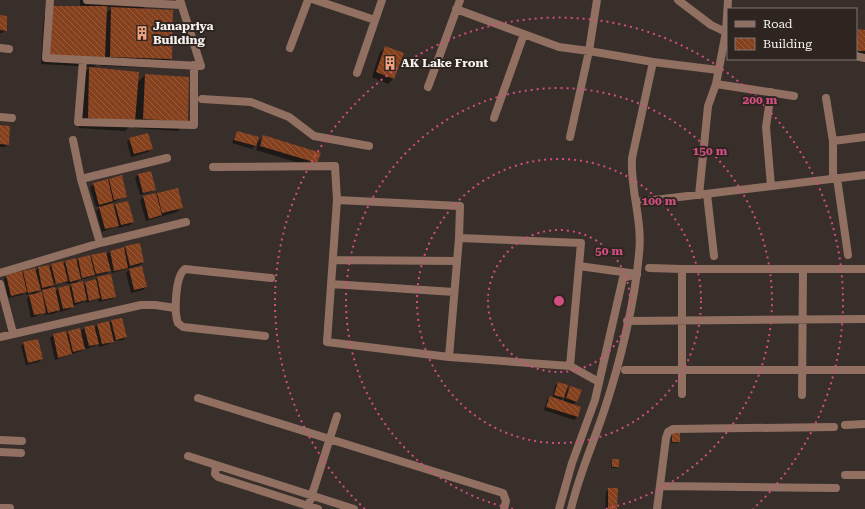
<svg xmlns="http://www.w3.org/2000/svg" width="865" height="509" viewBox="0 0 865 509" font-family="'Roboto Serif',serif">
<defs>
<pattern id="building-back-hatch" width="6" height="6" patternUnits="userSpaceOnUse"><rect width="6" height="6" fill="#85401d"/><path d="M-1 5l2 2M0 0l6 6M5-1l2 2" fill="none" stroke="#975c3e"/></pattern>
</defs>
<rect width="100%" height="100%" fill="#382f2b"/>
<path fill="#0007" fill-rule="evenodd" d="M80,0H152L142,9L171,58L162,68L101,66V60L94,67L41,64L44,16L53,7H80ZM106,7H112L106,14Z
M0,16L6,30L2,33H0Z
M858,30L865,31V54H856V32Z
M385,48L403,54L393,79L388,84L372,77L380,52Z
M89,68L137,83L145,75L187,121L178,131L134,128V122L125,131L79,128L80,78Z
M0,126L8,144L5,147H0Z
M237,132L256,144L263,137L319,153L312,167L256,150L258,143L252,149L232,143Z
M130,139L151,149L148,152L131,157L127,142Z
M138,175L154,189L151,192L140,195L135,178Z
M121,177L126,196L108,205L113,208L116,205L133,222L130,225L118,228L117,226L102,232L96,211L101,206L96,207L90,187L94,184Z
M155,194V196L157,194L182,207L177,212L146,221L140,200L143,197Z
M126,247L143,262L140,265L112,273L111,270L107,273L79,280L75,284L83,285L97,278L110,275L115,296L112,299L99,302L98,299L86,303V301L73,306L70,309L60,312L59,310L56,313L45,315L44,313L31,318L27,299L32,293L26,295L25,292L22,295L8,298L4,279L7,276L21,274L24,272L35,271L38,268L48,266L49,268L52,265L63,264L65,262L76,261L90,256V258L92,256L106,255L110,251L123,250ZM65,281V283L53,286V288L48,290L52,286L51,284ZM66,282L67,284L74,283L69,288L58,289L55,292L54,287ZM39,290H44L41,293L34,295Z
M129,270L146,287L143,290L131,293L126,273Z
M111,321L126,337L123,340L112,341L109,344L99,347L98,343L95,346L86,349L85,347L81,351L55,360L50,338L53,335H66L69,332H80L84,328H94L97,325L108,324Z
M24,343L42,359L39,362L26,365L21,346Z
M558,383L565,392L570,387L577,401L573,405L577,417L574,420L544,410L547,400L552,398L555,386ZM565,396L563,402L560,401Z
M672,434H679L677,443H671Z
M612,460L618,466L617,468H611Z
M609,489L616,509H605L606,492Z"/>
<path fill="url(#building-back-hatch)" d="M53,6H107L105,58L50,55Z
M111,7L173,10L172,59L110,57Z
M0,15L7,16V31L0,30Z
M858,29L865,30V51H856Z
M385,46L404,53L394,79L376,72Z
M89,67L139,72L135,122L88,118Z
M145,74L189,77L188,122L143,119Z
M0,125L10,126L9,145L0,144Z
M237,131L259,137L256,146L234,140Z
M148,133L153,149L134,154L129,138Z
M263,135L321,153L317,163L260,146Z
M151,171L156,190L143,193L138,174Z
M122,175L127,197L114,200L109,179Z
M108,179L113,201L99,205L93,183Z
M178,188L183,208L162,213L157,193Z
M156,193L162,215L149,219L143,196Z
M128,201L134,222L121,225L115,204Z
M113,203L119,226L105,229L99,207Z
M140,243L144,262L130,266L125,246Z
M124,247L128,268L114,271L110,251Z
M106,252L111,271L96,274L91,255Z
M90,255L95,275L82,278L78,258Z
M76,258L81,279L70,282L65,261Z
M63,261L68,281L56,284L51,264Z
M49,265L54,285L42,288L38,267Z
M142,266L147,287L134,290L129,269Z
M35,268L41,290L28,293L23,271Z
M22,271L27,292L11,296L6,275Z
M111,274L116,297L102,300L97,277Z
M96,279L100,298L89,301L85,282Z
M83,281L87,300L75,303L71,284Z
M69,285L74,307L63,309L58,288Z
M55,287L60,310L48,313L42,290Z
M42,292L46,313L34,315L29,295Z
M122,318L127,337L116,340L111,320Z
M109,321L114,342L102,344L97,324Z
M94,325L99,344L89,346L84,327Z
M80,328L85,349L73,352L68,331Z
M66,331L72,354L58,358L53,334Z
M38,339L43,359L28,363L23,342Z
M558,382L568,385L564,398L554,395Z
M570,386L582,390L577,402L566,398Z
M550,396L581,407L578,417L546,407Z
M672,433H680V442H672Z
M612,459H619V467H612Z
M608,488H618L617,509H608Z"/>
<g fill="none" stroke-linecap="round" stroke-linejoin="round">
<path stroke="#917061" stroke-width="8" d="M50,0L46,58L201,66L180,0
M87,0L181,5
M315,0L375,20
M678,0L711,25L728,33
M456,9L559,47L589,51L570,137
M0,48L9,49
M290,48L308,0
M856,56L865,58
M83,60L78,122L194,125V65
M357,73L382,0
M716,84L794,96
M428,87L460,0
M771,92L766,127L771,186
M826,98L833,141V179
M202,99L251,102L289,117L314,136L369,146
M0,117L12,118
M494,118L524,34
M73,140L81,179L100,243
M833,141L865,137
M213,167L335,166L337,200L327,342L449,357L570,366L599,382
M837,178L848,255
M81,179L167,158
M707,194L714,256
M699,195L708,106L716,84L726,32L728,0
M337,200L460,206L459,238
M637,202L865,175
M333,260L457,261
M579,266L637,274
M649,268L682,269
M0,273L100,243L186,222
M0,284L13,333
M331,284L454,292
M627,321L865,319
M265,336L183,327L178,323C174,313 175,276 185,269L271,278
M0,337L141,305H155L175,308
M449,357L459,238L581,243L570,366
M625,370H865
M682,394V269H865
M802,395L803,269
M198,398L503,493L506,501L504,509
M845,425L865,424
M0,440L22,441
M0,452L21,453
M188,456L354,509
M216,465L215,474L218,477L318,509
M845,475H865
M660,486L836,488
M310,501L337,416
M0,508H10
M657,509L666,438L668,432L673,429L834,427"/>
<path stroke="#917061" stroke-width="8" d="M597,0L589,51L653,62L718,70
M559,509L572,463L595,400L623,278L637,274
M571,509C579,474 594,442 605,408C620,363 635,301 639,254C643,221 630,190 632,158L653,62"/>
</g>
<g fill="none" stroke="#d04e80" stroke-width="2" stroke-dasharray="2 4">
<circle cx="559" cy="301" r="71"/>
<circle cx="559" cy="301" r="142"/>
<path d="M513 509A213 213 0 1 1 605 509"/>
<path d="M365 509A284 284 0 1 1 753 509"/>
</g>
<defs>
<symbol id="building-bare" viewBox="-9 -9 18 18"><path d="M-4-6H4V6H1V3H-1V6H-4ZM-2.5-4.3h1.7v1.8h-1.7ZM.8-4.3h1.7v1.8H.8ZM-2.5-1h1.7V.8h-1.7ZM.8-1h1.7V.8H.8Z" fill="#f1a17d" stroke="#2e2521" stroke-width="2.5" paint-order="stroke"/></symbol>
</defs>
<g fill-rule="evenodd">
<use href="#building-bare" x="132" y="23" width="20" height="20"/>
<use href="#building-bare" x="380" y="53" width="20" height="20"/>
</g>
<g text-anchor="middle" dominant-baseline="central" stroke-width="4" stroke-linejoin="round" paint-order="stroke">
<g font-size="12" font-weight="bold" fill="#f8f2ef" stroke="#2e2521" text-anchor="start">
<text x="153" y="26">Janapriya<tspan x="153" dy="14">Building</tspan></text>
<text x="401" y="63">AK Lake Front</text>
</g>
</g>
<circle cx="559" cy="301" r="6" fill="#d04e80" stroke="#2e2521" stroke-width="2"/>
<g font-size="12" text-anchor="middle" font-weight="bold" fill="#d04e80" stroke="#2e2521" stroke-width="4" stroke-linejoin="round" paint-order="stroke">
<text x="760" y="104">200 m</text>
<text x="710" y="155">150 m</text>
<text x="659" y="205">100 m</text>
<text x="609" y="255">50 m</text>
</g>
<rect x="727" y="8" width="130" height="52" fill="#2e2521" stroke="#7f7773"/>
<rect x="735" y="21" width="20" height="6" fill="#917061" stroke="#7f7773"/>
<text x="763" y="28" font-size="12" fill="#f8f2ef">Road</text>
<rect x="735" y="38" width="20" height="12" fill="url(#building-back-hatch)" stroke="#7f7773"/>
<text x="763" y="48" font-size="12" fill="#f8f2ef">Building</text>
</svg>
